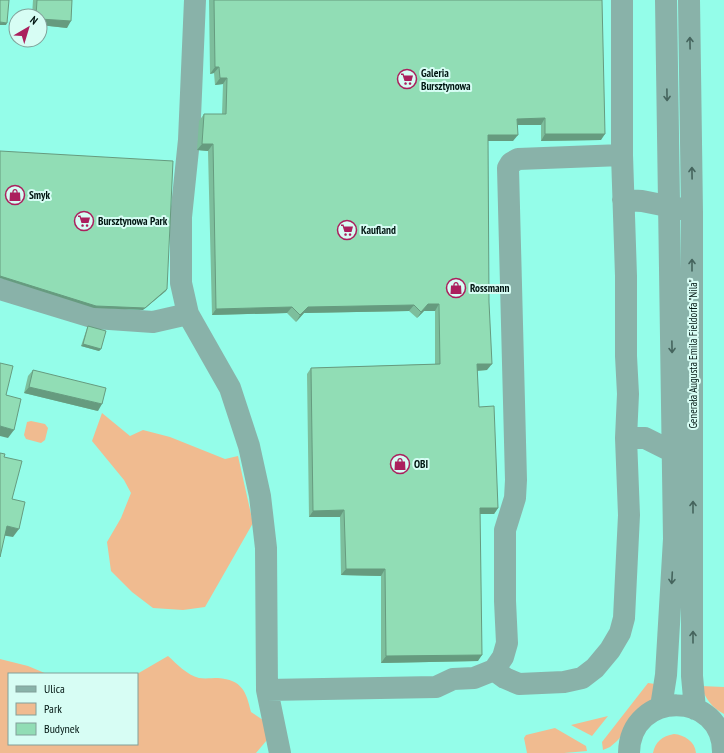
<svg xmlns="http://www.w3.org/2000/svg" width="724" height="753" viewBox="0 0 724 753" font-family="'PT Sans Narrow',sans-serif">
<rect width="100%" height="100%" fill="#94fde9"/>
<path fill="#f0bb90" d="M102,413L130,436L143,430L170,437L225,459L238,456L253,523L205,607L183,610L153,608L132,592L111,571L107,542L121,518L131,493L124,480L92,441Z
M31,421L45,424L48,428L45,440L41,443L26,439L24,435L27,422Z
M168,656C177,664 187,675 199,678C205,679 212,678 218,678C242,680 246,691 251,712L266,722L267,740L256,753H0V659L28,666L47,674H9V744H137V674Z
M648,683L655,684L654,694L650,702L617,741L610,747L603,750L602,742Z
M701,686L724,687V714C712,708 705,698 701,686Z
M608,716L592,736L571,725Z
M555,728L586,746L587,751L564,753H527L524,738L526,735Z
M674,734C684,735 695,741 696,753H653C655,742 662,736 674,734Z"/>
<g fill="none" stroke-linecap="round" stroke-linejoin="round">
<path stroke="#89b2a9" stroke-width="22" d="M195,0L189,140L181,217V283L188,314L230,388L249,446L260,496L266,548L267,690L280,753
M689,0L692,212V676L695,709
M623,200L642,201L682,209
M0,289L95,318L153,322L188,314
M626,438H645L673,452
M494,670L503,657L507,643L505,601V530L515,498L516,480L508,168L511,163L518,159L622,155
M267,690L436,687L453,679L474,678L494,670L505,678L519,684L564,682L582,678L595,668L610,650L620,633L624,618L629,515L626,438L628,394L626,356V276L622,155V0
M661,707L666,675L674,539L666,0
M629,753C630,689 724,690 723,753"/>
</g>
<path fill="#7dbe9c" d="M33,0H72L67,28L40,25V16H32Z
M209,0H602L601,140L541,141V125H517L513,141H488L487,370L477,371L479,407L498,508L494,514H480L478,661L381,663V576L341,575L340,517H309L307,374L311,368L435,364V311H424L417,318L409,311L304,313L296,322L287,313L212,315L208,151L197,150L199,121L204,114H222L223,84L215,85L214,73L210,74Z
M88,326L101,349L99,351L81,346L87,328Z
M33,370L98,411L24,393L28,376Z"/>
<path fill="#669b7f" d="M40,19L71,21L67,28L40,25Z
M0,22L7,23L6,25H0Z
M215,67H219L214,73L210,74Z
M220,78H227L223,84L215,85Z
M545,118L541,125H513L517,119Z
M545,134H605L601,140L541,141Z
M488,135H518L513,141H483Z
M202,144H213L208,151L197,150Z
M0,276L167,289L166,291L143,310L94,308L0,278Z
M428,304H439L435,311H424L417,318L421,312Z
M414,305L409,311L304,313L296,322L300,315L308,307Z
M292,307L287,313L212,315L216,309Z
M83,344L101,349L99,351L81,346Z
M477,364H492L487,370L472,371Z
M29,387L102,404L98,411L24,393Z
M0,426L14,430L8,438L0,436Z
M480,508H498L494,514H475Z
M344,510L340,517H309L313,511Z
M7,526L19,529L13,537L1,535Z
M346,569H385L381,576L341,575Z
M482,655L478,661L381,663L386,656Z"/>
<path fill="#91ddb5" stroke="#669b7f" d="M0,0H9L7,23L0,22Z
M37,0H72L71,21L40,19V16H36Z
M214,0H602L605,134H545V118L517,119L518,135H488L489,302L492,364H477L479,407L494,406L498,508H480L482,655L386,656L385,569H346L344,510L313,511L311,368L440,364L439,304H428L421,312L414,305L308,307L300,315L292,307L216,309L213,144H202L204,114H226L227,78H220L219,67H215Z
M0,151L173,161L167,289L145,308L96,306L0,276Z
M88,326L106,331L101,349L83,344Z
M0,363L13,366L6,395L21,399L14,430L0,426Z
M33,370L106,388L102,404L29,387Z
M0,453L5,454L4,457L22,461L12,499L25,502L19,529L7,526L0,557Z"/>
<defs><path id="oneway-shaft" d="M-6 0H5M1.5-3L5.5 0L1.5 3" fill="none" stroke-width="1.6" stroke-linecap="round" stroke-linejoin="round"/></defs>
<g stroke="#45645d">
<use href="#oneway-shaft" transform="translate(690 43) rotate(-91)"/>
<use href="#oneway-shaft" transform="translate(667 95) rotate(89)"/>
<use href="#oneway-shaft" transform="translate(692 173) rotate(-91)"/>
<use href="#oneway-shaft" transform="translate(692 265) rotate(-90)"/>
<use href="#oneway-shaft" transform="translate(672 347) rotate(89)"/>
<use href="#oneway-shaft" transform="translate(693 507) rotate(-90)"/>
<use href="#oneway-shaft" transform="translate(672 578) rotate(93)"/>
<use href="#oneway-shaft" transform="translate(693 637) rotate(-90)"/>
</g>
<defs>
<symbol id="supermarket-ring" viewBox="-11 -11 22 22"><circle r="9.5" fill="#d7fdf4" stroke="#ab1f5d" stroke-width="1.5"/><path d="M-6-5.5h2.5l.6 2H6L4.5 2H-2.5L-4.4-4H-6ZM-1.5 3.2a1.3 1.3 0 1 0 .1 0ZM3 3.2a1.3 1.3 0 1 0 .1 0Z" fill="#ab1f5d"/></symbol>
<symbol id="shop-ring" viewBox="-11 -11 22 22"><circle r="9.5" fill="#d7fdf4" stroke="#ab1f5d" stroke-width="1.5"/><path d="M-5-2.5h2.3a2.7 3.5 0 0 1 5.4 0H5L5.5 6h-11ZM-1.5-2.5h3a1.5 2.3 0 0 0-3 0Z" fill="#ab1f5d"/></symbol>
</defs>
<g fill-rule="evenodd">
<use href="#supermarket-ring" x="396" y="68" width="22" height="22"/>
<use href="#shop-ring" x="4" y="184" width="22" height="22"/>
<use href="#supermarket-ring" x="73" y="210" width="22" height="22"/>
<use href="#supermarket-ring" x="336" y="219" width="22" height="22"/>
<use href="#shop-ring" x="445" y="277" width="22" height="22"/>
<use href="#shop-ring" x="389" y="453" width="22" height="22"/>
</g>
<g text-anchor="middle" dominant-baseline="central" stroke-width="4" stroke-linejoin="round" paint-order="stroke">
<g font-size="11" font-weight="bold" fill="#011511" stroke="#d7fdf4" text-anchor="start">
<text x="421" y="73">Galeria<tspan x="421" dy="13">Bursztynowa</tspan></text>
<text x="29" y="195">Smyk</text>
<text x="98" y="221">Bursztynowa Park</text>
<text x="361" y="230">Kaufland</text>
<text x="470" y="288">Rossmann</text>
<text x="414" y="464">OBI</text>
</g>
<g font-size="11" fill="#011511" stroke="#d7fdf4">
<text transform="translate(693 354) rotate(-90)">Generała Augusta Emila Fieldorfa "Nila"</text>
</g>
</g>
<rect x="8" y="673" width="130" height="72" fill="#d7fdf4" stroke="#81a099"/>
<rect x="16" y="686" width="20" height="6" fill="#89b2a9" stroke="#81a099"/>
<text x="44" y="693" font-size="12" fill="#011511">Ulica</text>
<rect x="16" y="703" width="20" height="12" fill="#f0bb90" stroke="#81a099"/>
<text x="44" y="713" font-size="12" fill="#011511">Park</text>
<rect x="16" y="723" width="20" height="12" fill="#91ddb5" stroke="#81a099"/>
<text x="44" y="733" font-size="12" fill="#011511">Budynek</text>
<g transform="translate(28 28) rotate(38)"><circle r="19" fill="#d7fdf4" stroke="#81a099"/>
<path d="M0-3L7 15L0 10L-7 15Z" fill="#ab1f5d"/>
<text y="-6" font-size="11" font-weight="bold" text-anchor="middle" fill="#011511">N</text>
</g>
</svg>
